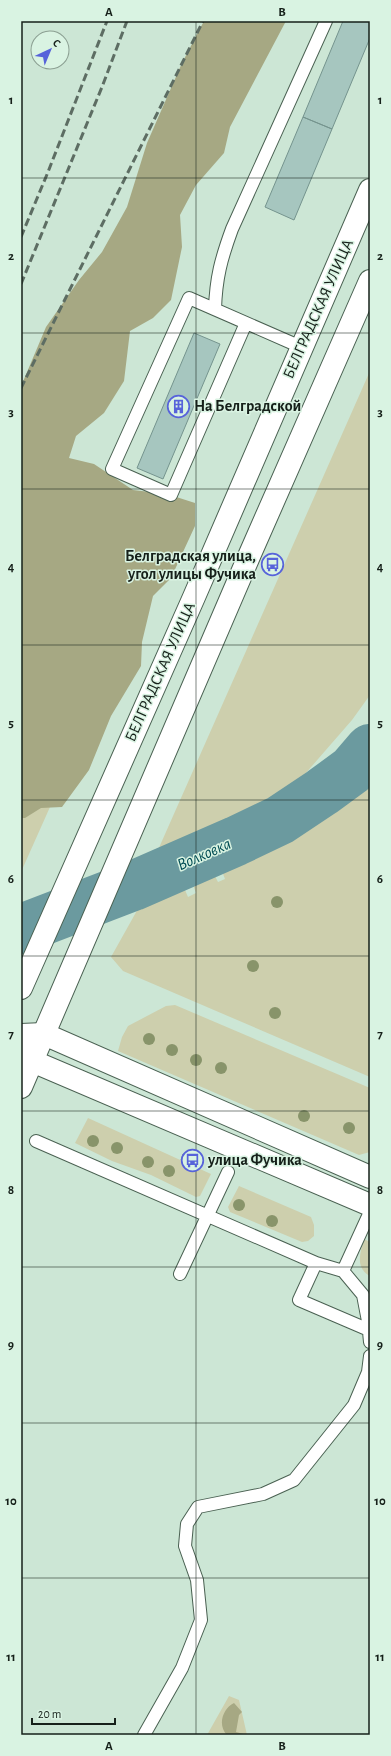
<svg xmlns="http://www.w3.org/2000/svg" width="391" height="1756" viewBox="0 0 391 1756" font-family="'Alegreya Sans',sans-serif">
<rect width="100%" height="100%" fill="#cce6d5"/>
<path fill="#cdcfad" d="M370,371V695L352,720L305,774L277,797L253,815L154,859Z
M370,771V1077L123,971L111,957L144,898L182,883L188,897L196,893L190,877L204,871L206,873L212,870L218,882L225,879L220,866C278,841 329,822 370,771Z
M21,794L50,807L21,872Z
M175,1005L370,1088V1152L359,1155L118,1051L122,1037L128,1026L166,1006Z
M88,1118L211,1174L200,1196L196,1197L151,1175L112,1161L75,1143Z
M239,1186L311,1217L314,1225V1236L308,1241L302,1242L230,1212L228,1207Z
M364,1239L370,1242V1276C355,1268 360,1253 364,1239Z
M229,1696L239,1700L247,1735H207Z"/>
<path fill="#a6a883" d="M204,21H286L230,127L224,153L196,185L180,215L182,247L171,300L153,318L130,331L124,381L104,413L76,436L69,458L94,464L133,490L167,494L195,503V526L171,578L153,596L142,642L141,666L111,716L89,770L62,807L41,808L25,818H21L22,384L46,327L79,280L102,252L127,207L147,143L182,63Z
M234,1703L242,1712L239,1715L236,1732L247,1735H227C217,1725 223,1708 234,1703Z"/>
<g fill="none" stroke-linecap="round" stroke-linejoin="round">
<path stroke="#6b9a9f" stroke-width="50" d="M21,929L133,886L236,841L280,820L322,792L352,770L370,749"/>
</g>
<path fill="#a6c6bf" stroke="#75948e" d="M343,21H370V38L332,129L303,117Z
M303,117L332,129L294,220L265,207Z
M194,333L220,344L163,479L137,468Z
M183,1154L201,1162L199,1167L181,1160Z"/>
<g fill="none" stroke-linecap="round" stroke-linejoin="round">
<defs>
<path id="service" d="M215,309C216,278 221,259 232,229L326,21
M246,323L171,495L112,469L189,298L301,347
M36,1141L316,1263L343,1271
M370,1212L343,1271L363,1295L368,1321L370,1342
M316,1263L299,1300L369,1330
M180,1274L228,1172
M144,1735L182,1668L201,1620L197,1580L185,1546L187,1524L198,1507L263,1494L294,1480L354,1405L368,1372L370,1356"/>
<path id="minor" d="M21,1035L44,1034L370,1177
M21,1052L32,1061L370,1205"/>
<path id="tertiary" d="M21,988L194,597L370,190
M21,1087L250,554L370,281"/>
</defs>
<use href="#service" stroke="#4a6152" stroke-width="14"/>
<use href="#minor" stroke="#4a6152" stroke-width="24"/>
<use href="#tertiary" stroke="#4a6152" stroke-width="24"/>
<use href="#service" stroke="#fff" stroke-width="12"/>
<use href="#minor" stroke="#fff" stroke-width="22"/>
<use href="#tertiary" stroke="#fff" stroke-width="22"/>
<path stroke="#5d6d63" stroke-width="3" stroke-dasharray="8 4" stroke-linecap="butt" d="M21,237L48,172L107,21
M21,284L102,87L127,21
M21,388L203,21"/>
</g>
<g fill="#88946a">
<circle cx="277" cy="902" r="6"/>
<circle cx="253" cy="966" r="6"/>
<circle cx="275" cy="1013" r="6"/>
<circle cx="149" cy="1039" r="6"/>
<circle cx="172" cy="1050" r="6"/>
<circle cx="196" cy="1060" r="6"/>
<circle cx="221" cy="1068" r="6"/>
<circle cx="304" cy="1116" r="6"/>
<circle cx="349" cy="1128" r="6"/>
<circle cx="93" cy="1141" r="6"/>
<circle cx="117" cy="1148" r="6"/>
<circle cx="148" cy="1162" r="6"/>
<circle cx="169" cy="1171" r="6"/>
<circle cx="239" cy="1205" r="6"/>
<circle cx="272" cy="1221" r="6"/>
</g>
<path fill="none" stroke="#16201a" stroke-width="1" stroke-opacity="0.55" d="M196,21V1735M21,178H370M21,333H370M21,489H370M21,645H370M21,800H370M21,956H370M21,1111H370M21,1267H370M21,1423H370M21,1578H370"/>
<defs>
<symbol id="building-ring" viewBox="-11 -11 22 22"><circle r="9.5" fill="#d9f3e2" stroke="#5763da" stroke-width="1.5"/><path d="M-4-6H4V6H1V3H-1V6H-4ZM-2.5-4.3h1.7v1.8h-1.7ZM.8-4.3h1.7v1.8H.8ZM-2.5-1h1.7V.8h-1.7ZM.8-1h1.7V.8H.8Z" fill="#5763da"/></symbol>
<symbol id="bus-ring" viewBox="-11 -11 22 22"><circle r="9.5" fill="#d9f3e2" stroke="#5763da" stroke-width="1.5"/><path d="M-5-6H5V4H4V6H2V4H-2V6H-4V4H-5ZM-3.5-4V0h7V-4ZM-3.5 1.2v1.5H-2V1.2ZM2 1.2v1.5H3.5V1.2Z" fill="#5763da"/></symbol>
</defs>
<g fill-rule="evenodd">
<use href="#building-ring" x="166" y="394" width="25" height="25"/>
<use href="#bus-ring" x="260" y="552" width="25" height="25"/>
<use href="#bus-ring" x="180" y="1148" width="25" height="25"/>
</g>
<g text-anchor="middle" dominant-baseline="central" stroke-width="3" stroke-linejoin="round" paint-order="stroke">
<g font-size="16" fill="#16201a" stroke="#d9f3e2">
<text transform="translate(318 309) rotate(-66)">БЕЛГРАДСКАЯ УЛИЦА</text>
<text transform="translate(160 672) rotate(-66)">БЕЛГРАДСКАЯ УЛИЦА</text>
</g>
<g font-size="16" font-weight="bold" fill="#16201a" stroke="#d9f3e2" text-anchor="start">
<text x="194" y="406">На Белградской</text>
<text x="256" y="556" text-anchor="end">Белградская улица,<tspan x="256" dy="18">угол улицы Фучика</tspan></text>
<text x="208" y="1160">улица Фучика</text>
</g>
<g font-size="17" font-style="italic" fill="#004c53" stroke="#d9f3e2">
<text transform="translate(204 854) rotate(-24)">Волковка</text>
</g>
</g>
<rect width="391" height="1756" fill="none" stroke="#d9f3e2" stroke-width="44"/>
<g transform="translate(50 50) rotate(44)"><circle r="19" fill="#d9f3e2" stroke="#8b9f92"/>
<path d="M0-3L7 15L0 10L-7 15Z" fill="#5763da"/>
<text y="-6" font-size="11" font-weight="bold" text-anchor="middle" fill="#16201a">С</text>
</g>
<path d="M32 1718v6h83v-6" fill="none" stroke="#16201a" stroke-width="2"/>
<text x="38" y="1718" font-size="12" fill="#16201a" stroke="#d9f3e2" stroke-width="3" paint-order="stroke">20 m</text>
<rect x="22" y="22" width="347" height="1712" fill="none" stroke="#16201a" stroke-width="1.5"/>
<g font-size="13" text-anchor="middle" font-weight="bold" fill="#16201a">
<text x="109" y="16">A</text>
<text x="282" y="16">B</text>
<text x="11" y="104">1</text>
<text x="380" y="104">1</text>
<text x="11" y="260">2</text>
<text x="380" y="260">2</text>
<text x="11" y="416">3</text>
<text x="380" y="416">3</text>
<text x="11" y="571">4</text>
<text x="380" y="571">4</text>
<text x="11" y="727">5</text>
<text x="380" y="727">5</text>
<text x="11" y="883">6</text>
<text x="380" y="883">6</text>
<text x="11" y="1038">7</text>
<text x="380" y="1038">7</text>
<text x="11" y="1194">8</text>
<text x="380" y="1194">8</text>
<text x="11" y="1349">9</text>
<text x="380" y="1349">9</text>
<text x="11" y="1505">10</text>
<text x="380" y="1505">10</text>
<text x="11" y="1661">11</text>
<text x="380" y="1661">11</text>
<text x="109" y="1750">A</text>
<text x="282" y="1750">B</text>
</g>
</svg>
